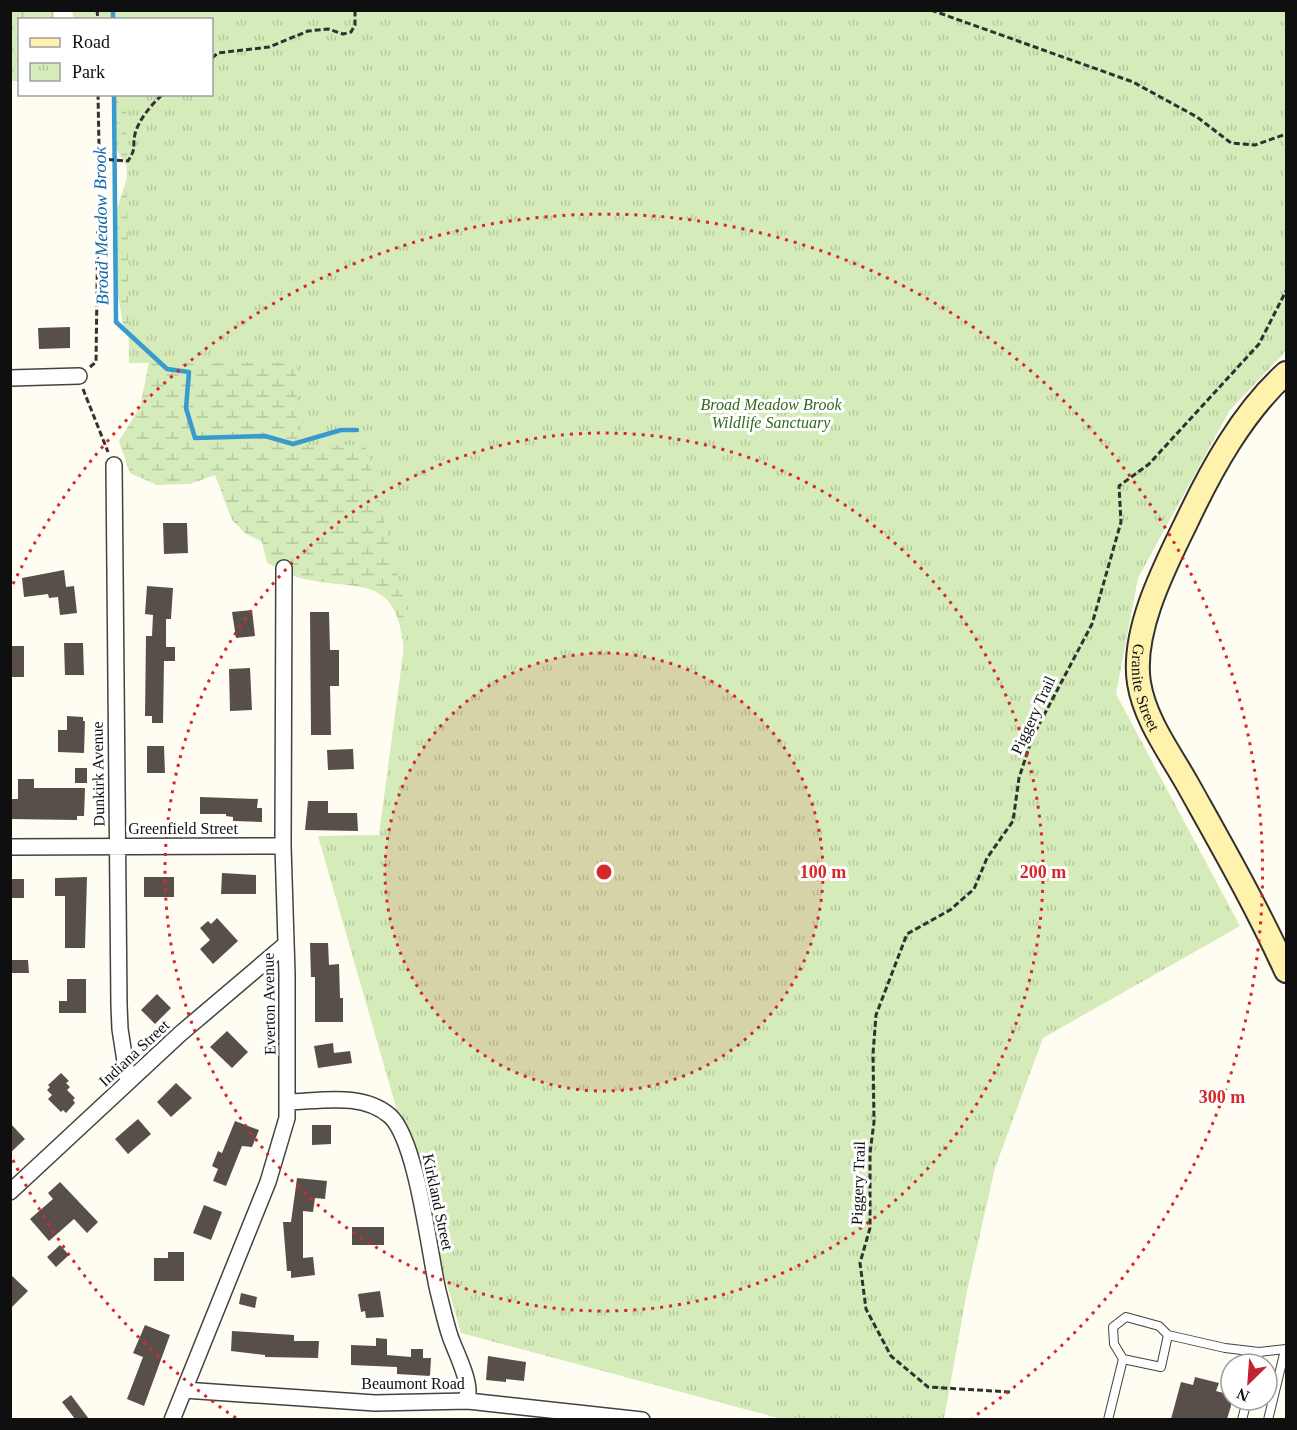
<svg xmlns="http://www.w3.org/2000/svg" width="1297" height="1430" viewBox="0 0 1297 1430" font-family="'Times New Roman',serif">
<defs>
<pattern id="wetland-marsh" width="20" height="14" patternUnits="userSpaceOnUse" patternTransform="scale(1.5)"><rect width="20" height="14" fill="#d5ebb9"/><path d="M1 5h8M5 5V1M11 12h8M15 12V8" fill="none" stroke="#b6c89e"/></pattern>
<pattern id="park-tufts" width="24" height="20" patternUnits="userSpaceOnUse" patternTransform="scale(1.5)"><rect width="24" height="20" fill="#d5ebb9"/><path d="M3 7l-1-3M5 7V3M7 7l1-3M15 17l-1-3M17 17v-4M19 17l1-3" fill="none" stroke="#b6c89e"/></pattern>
</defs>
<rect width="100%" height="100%" fill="#fffcf1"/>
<path fill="url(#wetland-marsh)" d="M10,11H53L54,19L20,20L19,81H11Z
M217,11L277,327L305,381L437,389L398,698C400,680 405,660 403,643C395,571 352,592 301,578C289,575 278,568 267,563L262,542L245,533L232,520L215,475L190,484L157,485L130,473L119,441L140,407L150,358C141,350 131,341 125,330C122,324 122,315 120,307C113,276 110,246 116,214C119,199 126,185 129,169L117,151L115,137L116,95L212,94V20H113Z"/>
<path fill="url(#park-tufts)" d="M72,11H1286V351L1230,410L1138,578L1116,694L1240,926L1043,1038L995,1168L967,1291L944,1419H782L461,1333L318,836L379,835L408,616L365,445H297L296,362L129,363L126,95L212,94V20L74,19Z"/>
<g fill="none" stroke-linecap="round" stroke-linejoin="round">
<path stroke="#399ad0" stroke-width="4.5" d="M113,10V20
M114,94L116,322L167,369L189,372L186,408L195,438L265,436L293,444L341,430H357"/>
</g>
<path fill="#584f4b" d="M70,327V348L39,349L38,328Z
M163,523H187L188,553L164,554Z
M64,570L66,587L74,586L77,613L60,615L58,597L49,598L48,594L24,597L22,578Z
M147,586L173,588L171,619H166V647H175V661H164L163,723H152V716H145L146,636H152L153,615L145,614Z
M252,610L255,636L236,638L232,612Z
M310,612H329L330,650H339V686H330L331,735H311Z
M64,643H83L84,675H65Z
M11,646H24V677H10Z
M250,668L252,710L230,711L229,669Z
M67,716L83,717V721H85L84,753L58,752V730H67Z
M147,746H164L165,773H147Z
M353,749L354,769L328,770L327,750Z
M75,768H87V783H75Z
M18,779H34V788H85L84,816H77V820L10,819V799H18Z
M200,797L258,799L257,808H262V822L233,821V817L226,816V814H200Z
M308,801H328V813H357L358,831L305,830Z
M222,873L256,875V894H221Z
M87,877L85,948H65V896H55V878Z
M144,877H174V897H144Z
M10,879H24V898H10Z
M217,918L238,941L213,964L200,949L210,940L200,928L208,921L211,924Z
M310,943H328L329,965L339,964L340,998H343V1022H315V977H311Z
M10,960H28L29,973H10Z
M67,979H86V1013H59V1001H67Z
M157,994L171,1008L155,1024L141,1010Z
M227,1031L248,1052L232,1068L210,1047Z
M333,1043L334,1053L350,1051L352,1063L318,1068L314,1046Z
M61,1073L69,1081L66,1083L70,1087L67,1090L75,1098L73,1100L75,1103L66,1113L63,1110L61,1112L48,1099L52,1095L47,1090L50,1087L48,1085Z
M176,1083L192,1098L171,1117L157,1102Z
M138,1119L151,1134L128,1154L115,1139Z
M235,1121L259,1130L252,1147L242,1146L226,1186L213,1181L218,1169L212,1166L218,1151L222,1153Z
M10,1123L25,1139L10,1153Z
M312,1125H331V1144L312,1145Z
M297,1178L327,1181L325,1199L315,1198L313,1212L303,1211V1258L313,1257L315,1275L291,1278V1271H287L283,1222H291Z
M60,1182L98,1222L87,1233L74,1219L49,1241L30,1219L53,1199L48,1193Z
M204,1205L222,1212L211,1240L193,1233Z
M352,1227H384V1245H352Z
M60,1245L69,1255L56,1267L47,1257Z
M168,1252H184V1281H154V1258H168Z
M10,1274L28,1291L10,1309Z
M380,1291L384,1317L366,1318L365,1311L361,1312L358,1294Z
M241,1293L257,1297L255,1308L239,1304Z
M145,1325L170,1335L144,1406L127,1399L143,1357L133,1353Z
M232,1331L294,1335V1341H319L318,1358L265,1357V1355L231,1351Z
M376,1338L387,1339V1355L411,1357V1349H423V1358H431L430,1376L397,1374V1367L351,1365V1345L376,1346Z
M488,1356L526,1362L524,1381L506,1379V1382L486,1380Z
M1195,1377L1219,1383L1216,1391L1231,1395V1406L1227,1419H1171L1181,1382L1193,1385Z
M71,1395L89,1419H75L62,1402Z"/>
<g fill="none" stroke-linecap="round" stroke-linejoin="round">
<defs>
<path id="lane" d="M1168,1335L1161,1367L1123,1359L1114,1344L1113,1327L1126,1317L1159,1326L1168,1335L1225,1348L1259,1352L1286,1349
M1256,1364L1259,1352
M1108,1420L1123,1359
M1242,1420L1247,1400
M1268,1420L1285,1350"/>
<path id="street" d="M10,378L79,376
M114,465L119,1005L120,1029L128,1081
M10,847L283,846
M288,1102C321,1101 363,1092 390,1116C417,1141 429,1252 438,1291C442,1306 445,1321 450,1336C455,1351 469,1377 468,1393C467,1396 465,1398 464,1401
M10,1192L180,1034L286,944
M184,1390L375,1403L468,1401L642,1420
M172,1420L268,1182L287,1118V974L283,846L284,568"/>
<g id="secondary">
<path id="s1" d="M1286,373C1242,413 1211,470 1186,523C1164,568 1131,632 1139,683C1145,720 1170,753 1188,785C1222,846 1257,907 1286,971"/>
</g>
</defs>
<use href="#lane" stroke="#424242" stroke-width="10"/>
<use href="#street" stroke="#424242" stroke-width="18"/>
<use href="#secondary" stroke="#313131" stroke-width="26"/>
<path stroke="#313131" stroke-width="3" stroke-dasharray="6 3" stroke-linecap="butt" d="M97,10L98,20
M931,10L1133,82L1197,117L1231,143L1255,145L1286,134
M212,58L218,53L269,47L308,31L328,29L343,34L351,32L355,25V10
M99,159L128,161C137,147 132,148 135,134C139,119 152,104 163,94
M90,367L96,362L99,147L98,94
M83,389L108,452
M1010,1392L928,1387L891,1356L866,1309L860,1263L870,1228V1153L874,1122L873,1054L876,1015L907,934L950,910L974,889L987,858L1013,821L1019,778L1032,738L1092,624L1121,522L1119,486L1149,464L1259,344L1286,291"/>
<use href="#lane" stroke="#fff" stroke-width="8"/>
<use href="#street" stroke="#fff" stroke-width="15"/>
<use href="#secondary" stroke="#fff2ac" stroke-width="22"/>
</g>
<circle cx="604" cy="872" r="219" fill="#d62828" fill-opacity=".12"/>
<g fill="none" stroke="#d62828" stroke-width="3" stroke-dasharray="3 6">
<circle cx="604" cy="872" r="219"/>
<circle cx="604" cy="872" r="439"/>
<path d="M236 1418A658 658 0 0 1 13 1160M13 584A658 658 0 1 1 972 1418"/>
</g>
<g text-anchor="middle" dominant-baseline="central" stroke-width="6" stroke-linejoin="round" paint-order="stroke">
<g font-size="16" font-style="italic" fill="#30691d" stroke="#fff">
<text x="771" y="404">Broad Meadow Brook<tspan x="771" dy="18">Wildlife Sanctuary</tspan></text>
</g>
<g font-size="16" fill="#0f0f0f" stroke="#fff">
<text stroke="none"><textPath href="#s1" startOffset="356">Granite Street</textPath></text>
<text transform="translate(1033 715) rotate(-65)">Piggery Trail</text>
<text transform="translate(98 774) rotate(-91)">Dunkirk Avenue</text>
<text x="183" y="828">Greenfield Street</text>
<text transform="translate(269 1004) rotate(-91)">Everton Avenue</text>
<text transform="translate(134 1053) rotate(-43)">Indiana Street</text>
<text transform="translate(858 1183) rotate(-88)">Piggery Trail</text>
<text transform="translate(438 1202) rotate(78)">Kirkland Street</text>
<text x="413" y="1383">Beaumont Road</text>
</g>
<g font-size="18" font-style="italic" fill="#146ba5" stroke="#fff">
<text transform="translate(101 226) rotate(-91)">Broad Meadow Brook</text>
</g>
</g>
<circle cx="604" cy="872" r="9" fill="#d62828" stroke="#fff" stroke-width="3"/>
<g font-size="18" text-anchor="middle" font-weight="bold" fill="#d62828" stroke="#fff" stroke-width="6" stroke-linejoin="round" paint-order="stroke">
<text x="823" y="878">100 m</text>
<text x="1043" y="878">200 m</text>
<text x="1222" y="1103">300 m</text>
</g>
<rect width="1297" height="1430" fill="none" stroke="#0f0f0f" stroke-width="24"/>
<rect x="18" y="18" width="195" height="78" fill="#ffffff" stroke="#9f9f9f" stroke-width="1.5"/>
<rect x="30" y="38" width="30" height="9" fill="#fff2ac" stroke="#9f9f9f" stroke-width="1.5"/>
<text x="72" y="48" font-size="18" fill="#0f0f0f">Road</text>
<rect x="30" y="63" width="30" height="18" fill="url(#park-tufts)" stroke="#9f9f9f" stroke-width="1.5"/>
<text x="72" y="78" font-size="18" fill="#0f0f0f">Park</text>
<g transform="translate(1249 1382) rotate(205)"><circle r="28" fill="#ffffff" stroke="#9f9f9f" stroke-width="1.5"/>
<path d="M0-4.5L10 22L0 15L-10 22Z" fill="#c32331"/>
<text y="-9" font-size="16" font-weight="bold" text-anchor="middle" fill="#0f0f0f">N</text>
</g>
</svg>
